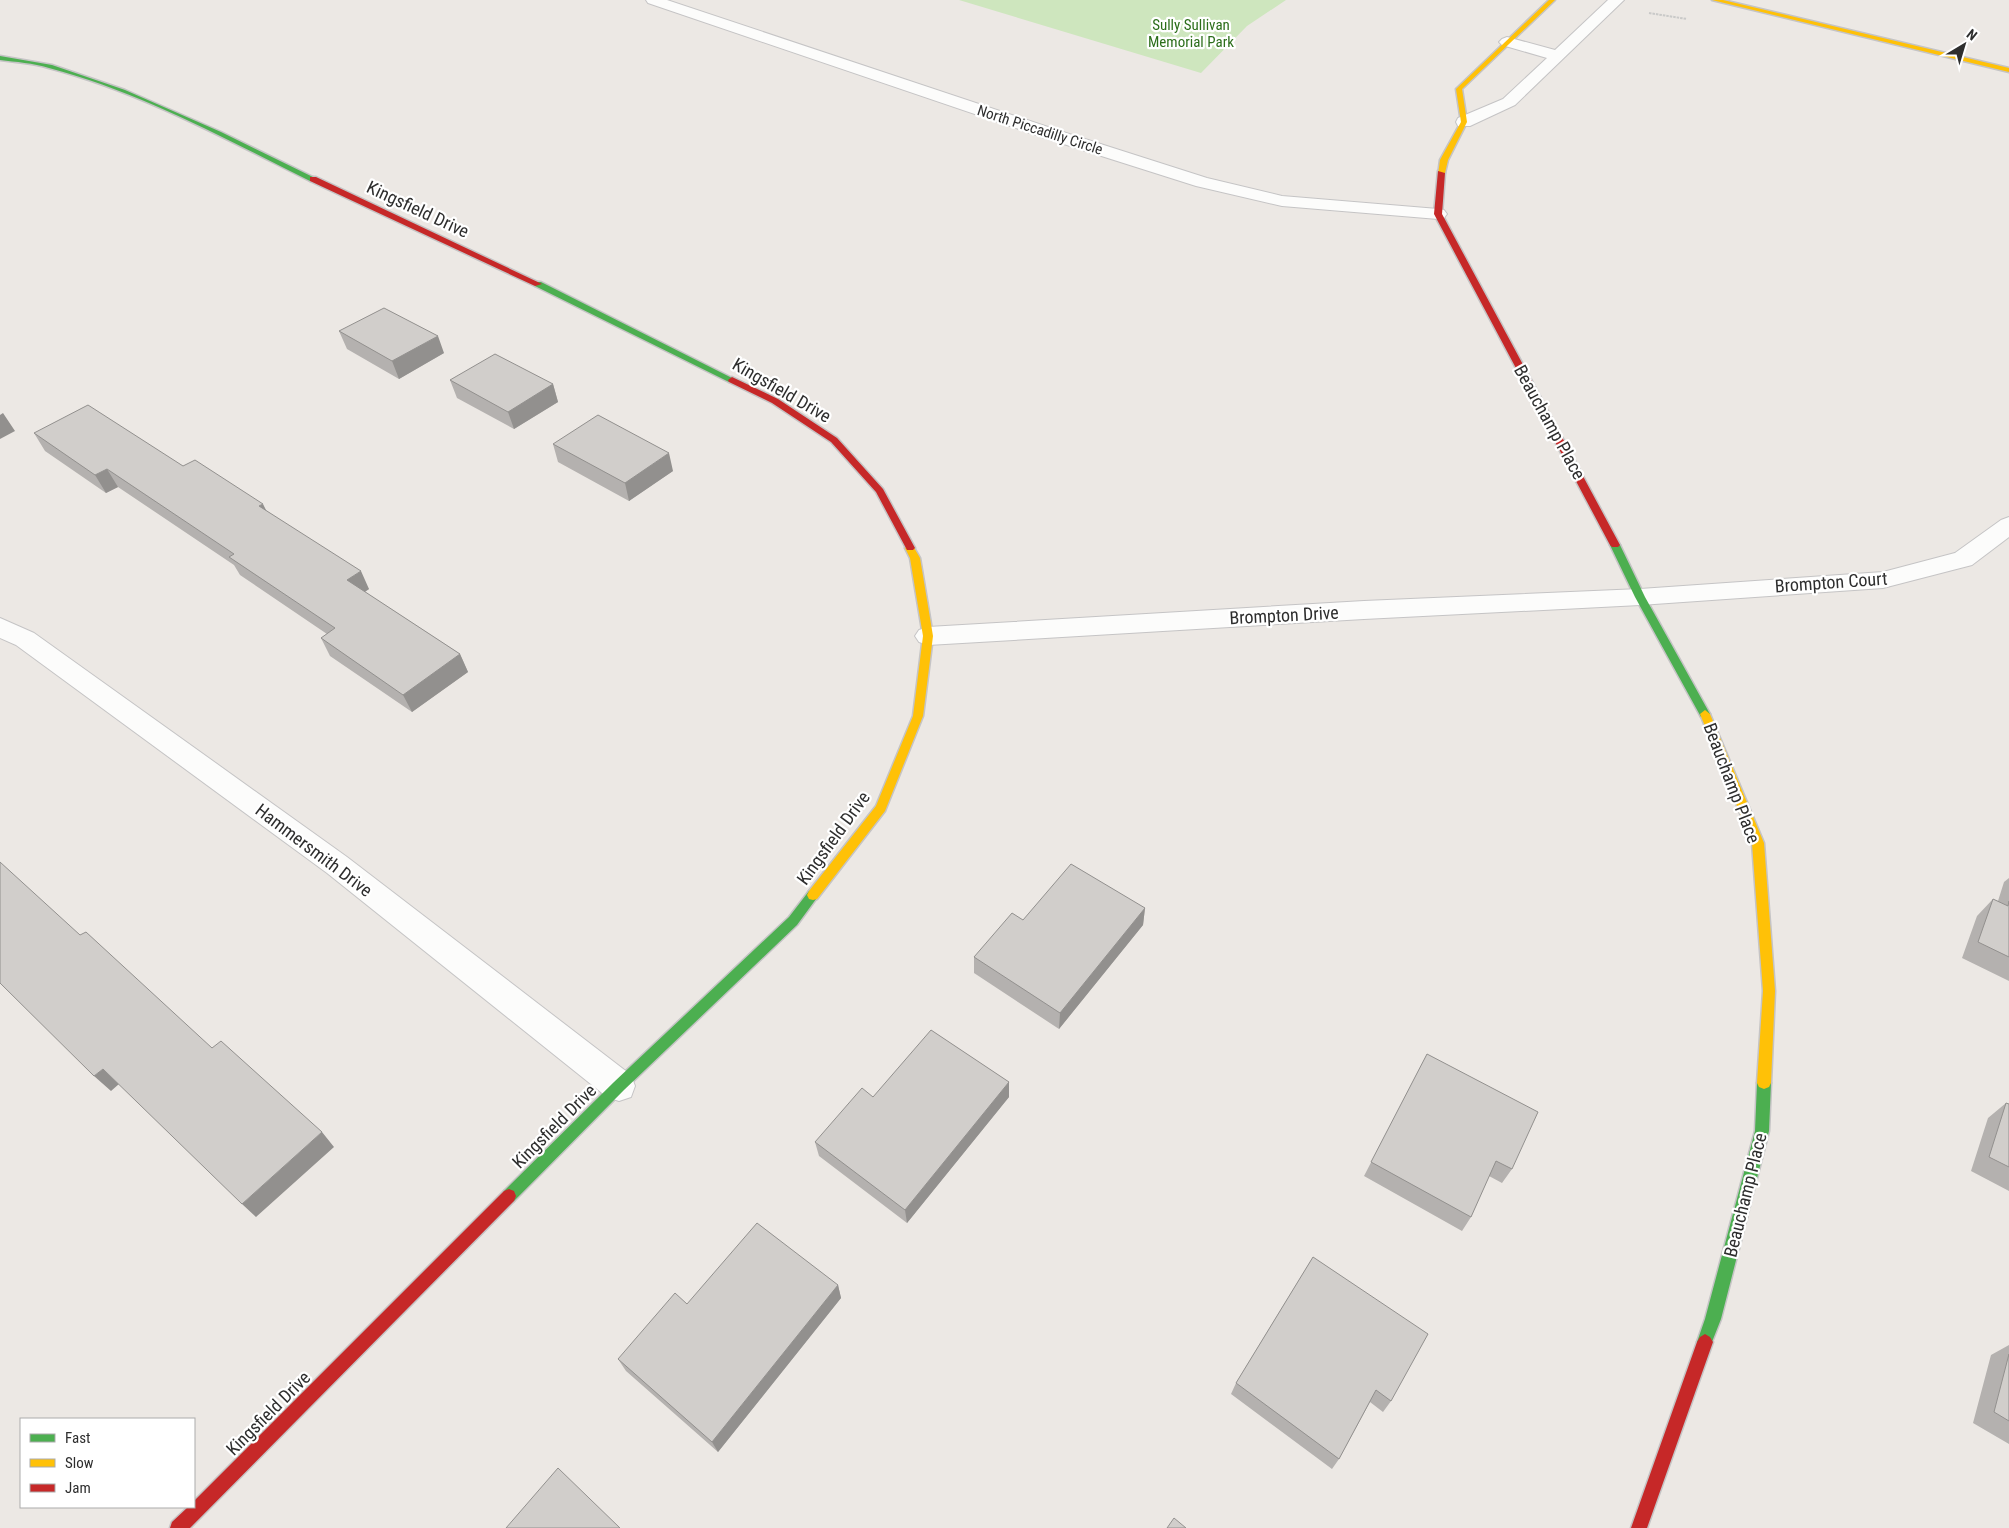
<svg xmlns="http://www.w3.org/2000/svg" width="2009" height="1528" viewBox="0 0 2009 1528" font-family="'Roboto Condensed',sans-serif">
<rect width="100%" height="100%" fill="#ece8e4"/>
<path fill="#cee6be" d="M959,0H1286L1247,26L1201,73Z"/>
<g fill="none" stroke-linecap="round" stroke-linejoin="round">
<defs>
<path id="street" d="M646,0H667L1063,132L1207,178L1282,196L1438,209L1444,210L1447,214L1444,218L1438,219L1282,206L1196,186L1051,140L648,3Z
M1608,0H1624L1515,105L1470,126H1458L1456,122L1458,118L1503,99L1547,58L1502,45L1499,42L1502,39L1507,37L1555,50Z
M2009,517V537L1972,565L1883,588L1640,605L1364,619L928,645L919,642L915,636L919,630L928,627L1364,601L1640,589L1883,572L1955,553L2001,520Z
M0,618L34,633L347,857L631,1075L635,1086L631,1097L619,1101L607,1097L327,873L16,645L0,638Z"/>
<path id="fast" d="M0,56L52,65L125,90L221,132L317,179L310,181C226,139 140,92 49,68C33,63 16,62 0,60Z
M535,282H541L736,380L735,382H729L535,286Z
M1615,542L1620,545L1645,597L1710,714L1709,717H1701L1635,597L1610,545Z
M813,890L817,891L819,895L797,925L624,1090L514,1201L509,1203L504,1201L502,1196L504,1191L614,1082L789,917L809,891Z
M1764,1077L1769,1079L1771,1083L1769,1131L1721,1319L1710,1347L1705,1350L1700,1347L1697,1342L1705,1319L1755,1131L1757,1083L1759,1079Z"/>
<path id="slow" d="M1549,0H1555L1462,89L1467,122L1448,160L1445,173L1438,175L1440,160L1461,122L1456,89Z
M1712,0H1723L2009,68V72Z
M910,545L913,546L920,558L933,636L923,716L885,811L817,899L813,900L809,899L807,895L809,891L876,806L913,716L923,636L910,558L905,548Z
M1705,710L1710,714L1764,843L1775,991L1771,1083L1769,1087L1764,1089L1759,1087L1757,1083L1763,991L1752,843L1700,714Z"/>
<path id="jam" d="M1438,171L1445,173L1442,214L1620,545L1618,547H1612L1610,545L1434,214Z
M310,177H316L542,284L535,286L310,181Z
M732,377L778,399L837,438L883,489L915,548L913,550H907L876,492L831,442L772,403L729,382L728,380Z
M509,1189L514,1191L516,1196L514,1201L190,1528H170L172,1522L188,1507H194V1501L504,1191Z
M1705,1334L1710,1337L1713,1342L1647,1528H1631L1697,1342L1700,1337Z"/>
</defs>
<use href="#street" stroke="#c5c4c5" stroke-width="2"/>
<use href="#fast" stroke="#c5c4c5" stroke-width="3"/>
<use href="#slow" stroke="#c5c4c5" stroke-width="3"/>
<use href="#jam" stroke="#c5c4c5" stroke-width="3"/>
<path stroke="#c9c9c8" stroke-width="2" stroke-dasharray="2.5 1" stroke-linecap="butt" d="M1649,13L1687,19"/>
<use href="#street" fill="#fcfcfb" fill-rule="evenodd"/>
<use href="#fast" fill="#4caf50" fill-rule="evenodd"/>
<use href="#slow" fill="#ffc107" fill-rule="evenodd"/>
<use href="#jam" fill="#c62828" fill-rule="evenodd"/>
</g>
<path fill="#b4b1af" d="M339,331L444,353L399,379L347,349Z
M450,380L553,384L558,402L514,429L457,398Z
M34,433L183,466L267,511L369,589L365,592L460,654L468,672L412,712L330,656L321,638L327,634L240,575L234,565L118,487L106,493L45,451Z
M553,444L673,471L629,501L558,462Z
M2009,878V981L1962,958L1977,916L1993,899L1998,901L2004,882Z
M1145,908L1143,925L1059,1029L974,973V957L1023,920Z
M1427,1054L1512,1169L1502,1183L1489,1176L1471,1217L1462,1231L1364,1176Z
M1009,1082V1097L907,1223L819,1156L815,1142Z
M2006,1103L2009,1104V1191L1971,1171L1988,1118Z
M1313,1257L1391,1401L1383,1412L1370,1402L1339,1459L1332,1469L1231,1394L1236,1383Z
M838,1285L841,1298L718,1452L626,1371L618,1359L687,1304Z
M2009,1345V1444L1973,1423L1991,1355Z"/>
<path fill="#92908e" d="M438,336L444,353L399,379L392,361Z
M553,384L558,402L514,429L508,412Z
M3,413L15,431L0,439V415Z
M669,453L673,471L629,501L625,483Z
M107,469L118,487L106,493L95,475Z
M263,504L272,522L259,506Z
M361,571L369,589L355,598L347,580Z
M460,654L468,672L412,712L403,695Z
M1145,908L1143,925L1059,1029L1060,1013Z
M103,1069L119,1084L111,1091L94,1076Z
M1009,1082V1097L907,1223L905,1210Z
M322,1132L334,1147L256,1217L242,1204Z
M838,1285L841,1298L718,1452L712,1442Z"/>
<path fill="#d1cecb" stroke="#92908e" d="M384,308L438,336L392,361L339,331Z
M495,354L553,384L508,412L450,380Z
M88,405L183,466L195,460L263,504L259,506L361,571L347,580L460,654L403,695L321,638L335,628L229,557L234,554L107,469L95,475L34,433Z
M598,415L669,453L625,483L553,444Z
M0,862L80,935L86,932L212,1048L221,1041L322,1132L242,1204L103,1069L94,1076L0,983Z
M1071,864L1145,908L1060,1013L974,957L1012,913L1023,920Z
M1993,899L2008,906L2009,901V957L1978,942Z
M931,1030L1009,1082L905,1210L815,1142L862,1088L873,1097Z
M1427,1054L1538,1112L1512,1169L1496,1161L1471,1217L1371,1162Z
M2006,1103L2009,1104V1167L1989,1157Z
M757,1223L838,1285L712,1442L618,1359L675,1293L687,1304Z
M1313,1257L1428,1334L1391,1401L1376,1390L1339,1459L1236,1383Z
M2009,1354V1421L1994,1412Z
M558,1468L620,1528H506Z
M1174,1518L1186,1528H1167Z"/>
<g text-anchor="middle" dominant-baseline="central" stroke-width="4.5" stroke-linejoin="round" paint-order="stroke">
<g font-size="15" fill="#2c6e1b" stroke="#fff">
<text x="1191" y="25">Sully Sullivan<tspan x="1191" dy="17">Memorial Park</tspan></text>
</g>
<g font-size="15" fill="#2e2e2e" stroke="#fff">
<text transform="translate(1040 130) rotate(18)">North Piccadilly Circle</text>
</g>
<g font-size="18" fill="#2e2e2e" stroke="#fff">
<text transform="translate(418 209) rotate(25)">Kingsfield Drive</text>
<text transform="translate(782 390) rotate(30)">Kingsfield Drive</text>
<text transform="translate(1550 422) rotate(61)">Beauchamp Place</text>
<text transform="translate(1831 582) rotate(-4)">Brompton Court</text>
<text transform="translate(1284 615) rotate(-3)">Brompton Drive</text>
<text transform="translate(1732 783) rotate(69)">Beauchamp Place</text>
<text transform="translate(833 838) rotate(-54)">Kingsfield Drive</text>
<text transform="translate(314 850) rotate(37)">Hammersmith Drive</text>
<text transform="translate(554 1126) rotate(-45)">Kingsfield Drive</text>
<text transform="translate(1745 1195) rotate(-76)">Beauchamp Place</text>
<text transform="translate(268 1413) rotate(-45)">Kingsfield Drive</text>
</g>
</g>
<rect x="20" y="1418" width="175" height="90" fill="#ffffff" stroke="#ababab"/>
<rect x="30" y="1434" width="25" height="8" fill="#4caf50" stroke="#ababab"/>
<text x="65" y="1443" font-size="15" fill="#2e2e2e">Fast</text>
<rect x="30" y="1459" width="25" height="8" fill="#ffc107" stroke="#ababab"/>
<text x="65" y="1468" font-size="15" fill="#2e2e2e">Slow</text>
<rect x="30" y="1484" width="25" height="8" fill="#c62828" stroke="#ababab"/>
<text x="65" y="1493" font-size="15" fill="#2e2e2e">Jam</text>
<g transform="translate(1964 45) rotate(38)" stroke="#ffffff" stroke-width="4" paint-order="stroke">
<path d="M0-4L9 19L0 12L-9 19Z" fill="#2e2e2e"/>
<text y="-8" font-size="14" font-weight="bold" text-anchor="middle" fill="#2e2e2e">N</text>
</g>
</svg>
